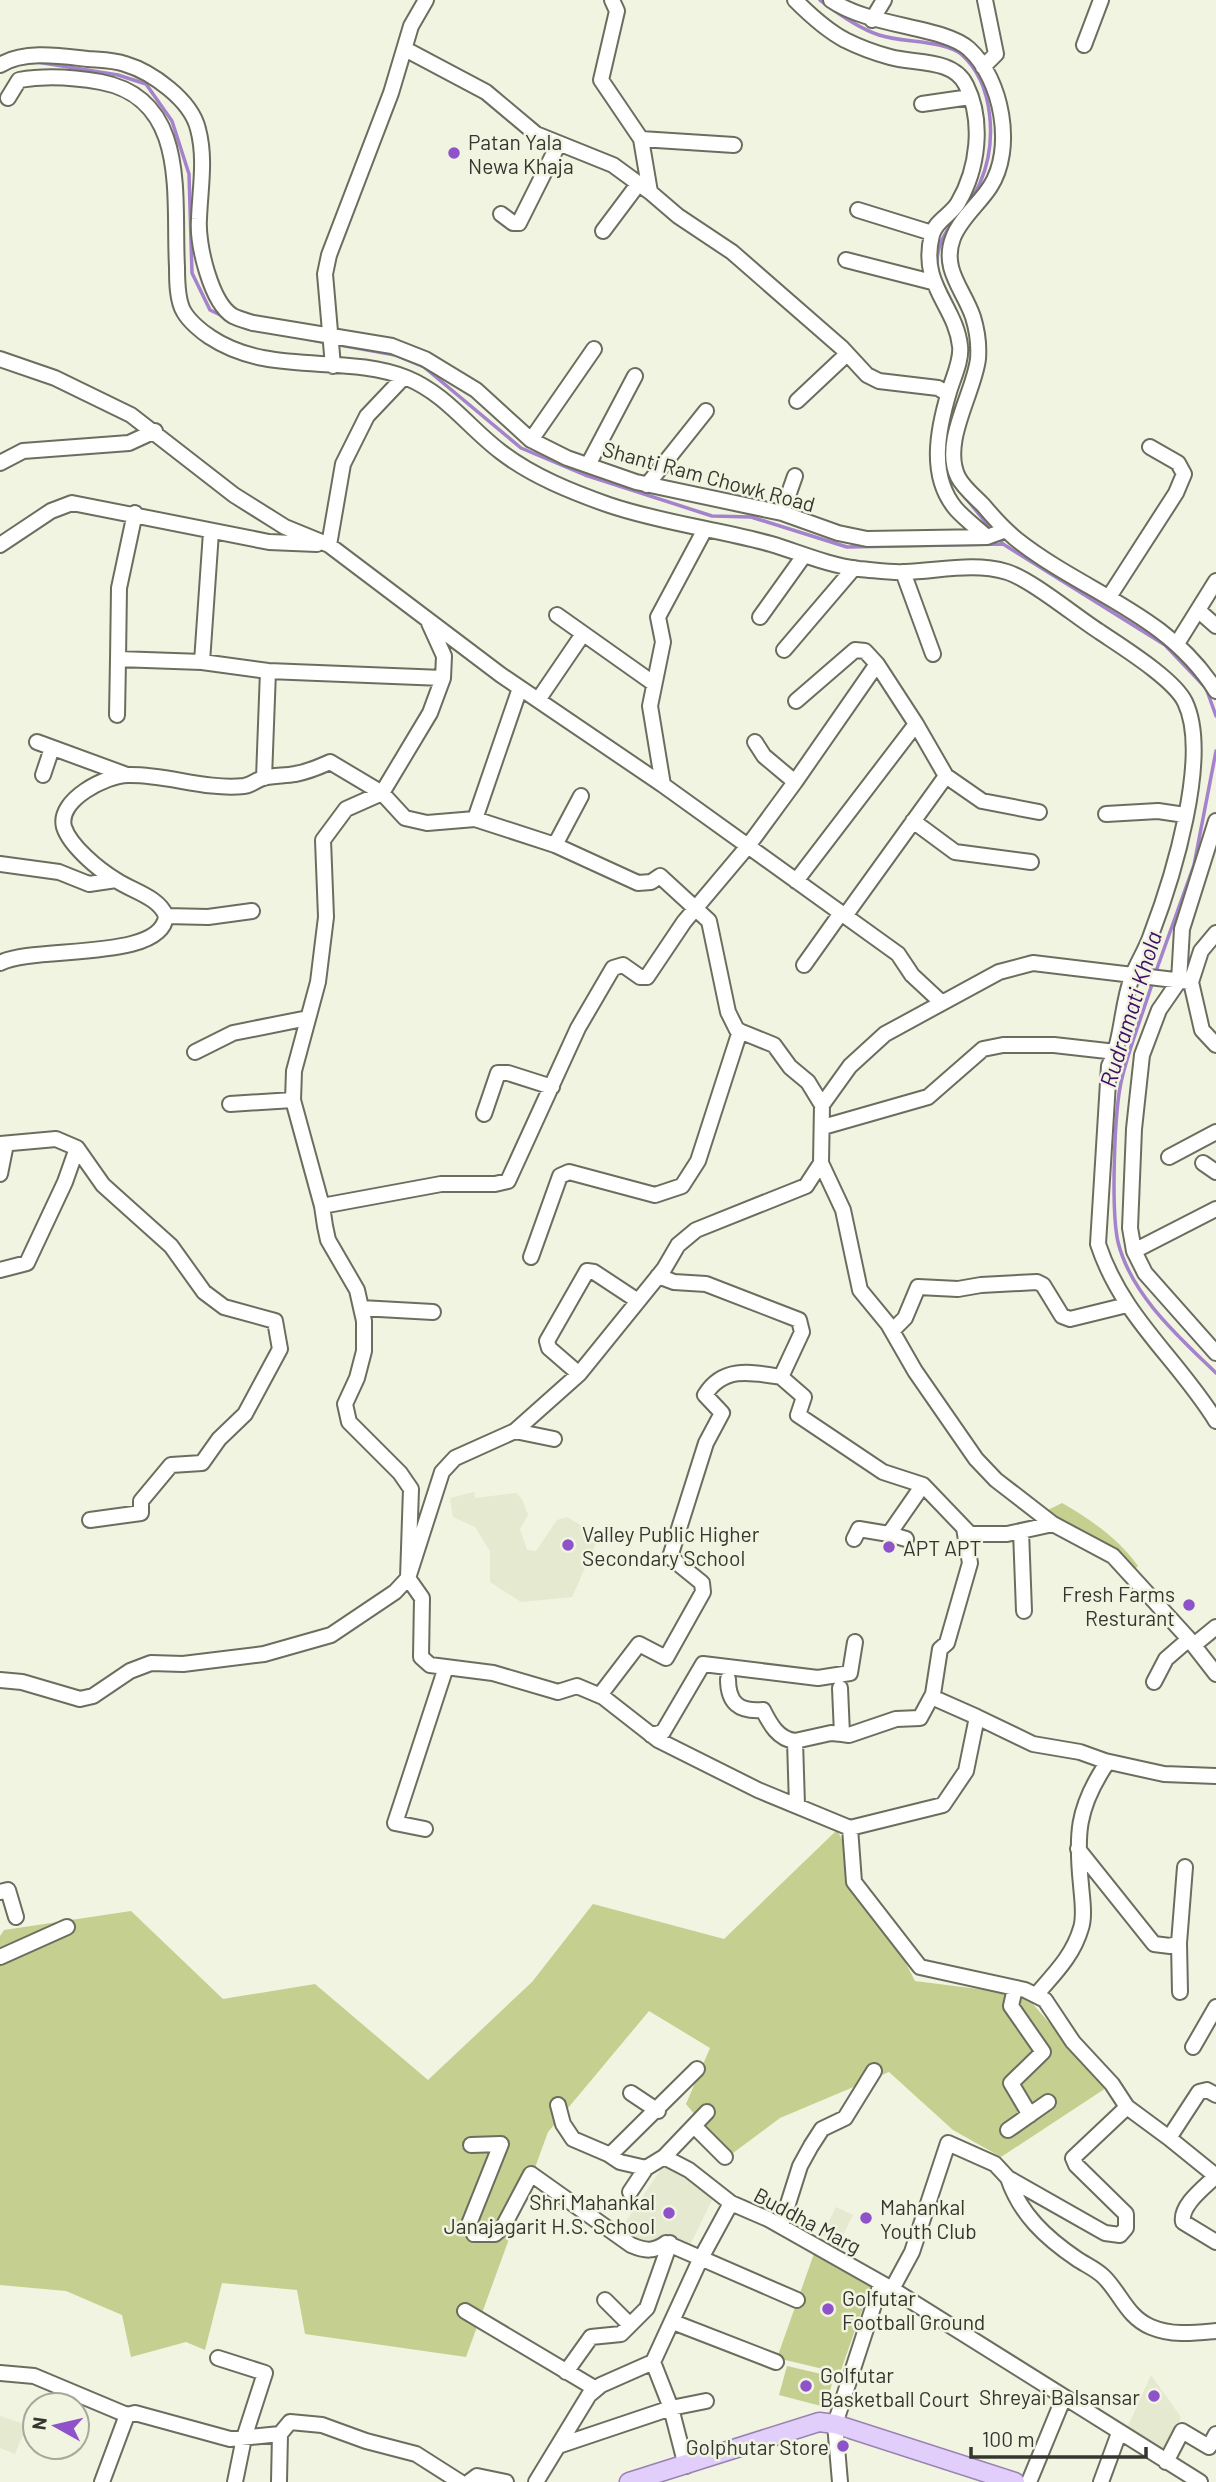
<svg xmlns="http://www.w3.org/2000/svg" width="1216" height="2482" viewBox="0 0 1216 2482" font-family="Barlow,sans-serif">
<rect width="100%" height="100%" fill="#f0f4e1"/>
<path fill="#e4e9d0" d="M474,1492L475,1498L516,1493L522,1499L528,1515L520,1529L527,1550L536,1551L557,1520L567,1517L597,1535V1541L572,1597L521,1602L490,1582V1551L475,1527L453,1517L450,1498Z
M667,2160L715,2194L688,2249L652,2247L619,2232Z
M836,2207L853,2215L839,2243L822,2235Z
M1151,2375L1181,2417L1164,2458L1125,2433Z
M0,2416L27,2425L15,2454L0,2448Z"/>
<path fill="#c5cf8f" d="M1062,1503C1090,1519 1119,1539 1138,1566L1132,1572L1095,1542L1046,1511Z
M837,1830L915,1981L1025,1995L1106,2088L1001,2157L953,2130L889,2072L780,2118L729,2156L686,2104L710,2048L649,2011L548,2132L466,2357L305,2334L297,2290L222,2283L205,2350L186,2342L131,2357L122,2315L66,2291L0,2285V1936L4,1930L131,1911L223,1999L315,1984L428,2080L532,1982L593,1904L724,1939Z
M816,2248L873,2279L840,2373L777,2358Z
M787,2366L834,2377L825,2407L779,2395Z"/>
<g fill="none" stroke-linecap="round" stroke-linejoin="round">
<path stroke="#a482cc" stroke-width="3.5" d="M820,0C837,13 858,28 879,35C902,43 944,40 961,54C995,84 997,144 980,183C969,211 938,228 937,261C936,280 955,301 959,320
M37,62L118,75L146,84L172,121L189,174L192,273L210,310L247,328
M307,339L327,343
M334,344L395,355L424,367L521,448L585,475L712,516L751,517L847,547L1003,544
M945,464L955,485
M964,496L993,531
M998,537L1003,544L1165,645L1206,688L1216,716
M1155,974L1194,865L1216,751
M1153,981C1143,1013 1130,1045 1122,1078C1114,1110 1111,1211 1118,1242C1131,1295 1179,1337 1216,1373"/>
<defs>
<path id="minor" d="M612,0L617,11L601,80L641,139L650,192L678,216L732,252L842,348L867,375L879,381L938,388L948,394
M795,0C809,14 828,31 845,40C859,47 875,53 890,57C914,64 953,58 966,85C984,121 978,169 958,203C951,215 935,221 932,235C919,285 956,306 960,346C962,360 953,378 949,392C938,429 928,476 956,509C965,519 977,528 987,537
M831,0C869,27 944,26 969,49C1002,79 1015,149 990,187C979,204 960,219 953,238C941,269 964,290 973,317C977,330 979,346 978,359C974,393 941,442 958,477C963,487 975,497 983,505C993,517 1004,529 1016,539C1084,593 1167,613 1216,691
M872,20L884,0
M1084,45L1101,0
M405,49L486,92L536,134L613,165L650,192
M0,65C24,50 61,56 88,59C100,60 114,60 125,64C152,72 191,100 198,129C206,159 200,189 199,219C197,244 211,303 233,316C239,319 247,321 253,323L392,346L425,359L476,390L531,440L567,458L636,482L782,513L838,533L867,539L987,537L1006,530
M983,67L996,54L985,0
M8,98L19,80C47,75 73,77 101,82C190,99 173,198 177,267C177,280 177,301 184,312C189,321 202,332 210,337C270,377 344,353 407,378C446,394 469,428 501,452C532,476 572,492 609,505C662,523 717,529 771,544C801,553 827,565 859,569C874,570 890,573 905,572C938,571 974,562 1007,572C1032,580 1075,616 1100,632C1122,647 1174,679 1185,702C1211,756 1172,880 1151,935C1146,950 1137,963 1132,977C1121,1006 1123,1039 1109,1066L1098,1244C1122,1317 1177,1358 1216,1421
M922,104L970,97
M641,139L734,145
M858,210L932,233
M501,214L513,223H519L558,145
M603,231L639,183
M846,260L932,282
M0,359L55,378L131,415L234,495L285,527L329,545L501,675L663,785L898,954L912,975L941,1002
M333,366L325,274L329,255L391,93L411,26L426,0
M797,401L847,354
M531,440L594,349
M0,463L23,451L129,443L155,431
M588,465L635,376
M647,485L706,411
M135,513L119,588L118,659L202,662L268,671L443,678
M782,513L795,476
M0,545L51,511L72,503L269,542L317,544
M329,545L343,464L367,416L404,377
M903,572L933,654
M1109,597L1176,493L1184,474L1178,463L1150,447
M1199,611L1216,626
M557,615L653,683
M760,617L803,557
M429,623L444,656L443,678L430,713L382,793L346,809L323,840L326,917L318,982L294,1071L293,1100L322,1206L325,1226L328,1240L357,1290L364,1321V1351L357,1378L345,1404L349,1422L400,1473L411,1489L408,1578L422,1598L421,1657L430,1665L493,1673L558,1692L577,1686L603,1697L658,1740L758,1790L850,1828L854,1882L920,1967L1025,1990L1045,2000L1073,2042L1112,2084L1127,2107L1169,2138
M1178,642L1216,581
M784,650L854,568
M202,662L211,532
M538,700L583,634
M796,701L855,650L865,651L877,664L916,724
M117,715L118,659
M37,742L127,775
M43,775L52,748
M264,778L268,671
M795,782L877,664
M663,785L650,706L663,642L658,617L704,531
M1106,814L1158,811L1185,815
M475,819L520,688
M913,821L955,852L1031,862
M1216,821L1182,929L1179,981L1159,1010L1142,1055L1134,1129L1130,1228L1134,1251L1145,1273L1216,1353
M555,845L581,796
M0,864L59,872L89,884L116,880
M796,881L916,724L946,776L982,801L1039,812
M166,916L208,917L252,911
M845,916L946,776
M0,963C34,945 162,962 166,916C159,897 132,891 116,880C99,870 70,846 64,827C57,800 106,775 128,775C167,774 204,790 244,786C252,785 256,780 263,778C273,775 285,776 295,774C307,772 319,767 330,762L382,793L405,818L427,823L475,819L555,845L638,883L651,882L660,876L709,921L728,1012L737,1030L774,1045L790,1067L808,1082L822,1105
M804,965L841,913
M1191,982L1201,951L1216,933
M195,1052L233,1033L308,1018
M230,1104L293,1100
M484,1114L498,1073H508L552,1087
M823,1127L928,1097L983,1049L1003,1045H1054L1116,1052
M0,1144L56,1139L77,1148L65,1182L27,1263L0,1270
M77,1148L103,1185L171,1246L204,1292L224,1307L275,1321L280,1349L245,1414L219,1439L202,1463L171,1465L141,1501V1513L90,1520
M1169,1157L1216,1132
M821,1163L843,1210L860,1290L888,1324L915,1371L976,1459L996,1480L1053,1524L1113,1556L1188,1638L1216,1674
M1203,1163L1216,1172
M0,1174L6,1144
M322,1206L441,1184H495L508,1181L578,1028L613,968L623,965L640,977H647L684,922L748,846L795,782L764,756L755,742
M1134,1251L1216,1209
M531,1257L560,1176L569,1172L655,1195L682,1186L698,1161L740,1031
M658,1276L674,1282L706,1284L799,1320L802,1332L781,1377L804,1397L798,1415L883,1472L923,1485L970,1534H1007L1053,1524
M361,1308L433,1312
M892,1331L905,1318L918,1287L958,1289L981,1285L1037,1282L1043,1285L1062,1316L1070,1319L1127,1305
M579,1374L549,1348L547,1341L587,1271L594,1272L638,1301
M515,1431L554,1439
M964,1528L970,1563L947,1643L940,1649L933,1694L934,1698L977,1717
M1021,1531L1024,1611
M889,1534L906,1539
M854,1539L859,1529L889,1534L923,1485
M1194,1645L1216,1627
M728,1679C728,1703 739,1712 763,1710C770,1724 778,1739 795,1741
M0,1680L22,1682L80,1699L93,1696L130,1671L151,1663L183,1664L264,1654L331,1635L395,1592L408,1578L442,1472L455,1458L515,1431L579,1374L664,1269L678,1245L696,1230L806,1186L821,1163L822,1105L850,1066L885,1034L999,972L1033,963L1191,982L1202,1030L1216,1045
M1154,1682L1166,1659L1189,1639
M840,1688L842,1734L849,1735L896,1719L920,1718L933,1694
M600,1695L639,1644L666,1658L703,1592L702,1583L670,1557L706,1443L722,1413L705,1395C723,1366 751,1372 781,1377
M651,1735L663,1732L703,1664L818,1678L850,1673L855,1642
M1105,1761L1164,1774L1216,1776
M797,1805L795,1741L831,1733L842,1734
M850,1828L943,1805L966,1771L977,1717L1033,1744L1080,1752L1105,1761V1766C1077,1809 1076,1835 1081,1885C1082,1898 1085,1916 1081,1928C1073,1956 1054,1974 1036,1995
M425,1829L395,1823L446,1667
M1078,1849L1154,1944L1170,1946L1179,1943
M0,1892L8,1890L16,1917
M0,1957L67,1927
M1015,1988L1011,2006L1043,2052L1011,2083L1030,2115
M1180,1992L1179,1943L1185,1867
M1193,2047L1216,2007
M631,2093L658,2111
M1216,2095L1207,2090L1199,2092L1169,2138L1216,2176C1205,2187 1180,2205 1183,2222L1216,2242
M558,2105L563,2124L573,2139L608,2154L620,2162L646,2168L664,2157L689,2170L731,2203
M694,2126L725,2157
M1008,2130L1048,2102
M471,2145L501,2144L469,2224L474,2234H495L503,2227L531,2174L631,2245C645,2251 654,2252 666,2243L797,2300
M610,2155L697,2069
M664,2157L707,2112
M1008,2178C1020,2214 1046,2238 1077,2259C1086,2265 1096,2269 1104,2277C1121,2294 1127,2317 1151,2327C1172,2336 1195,2333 1216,2331
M630,2192L646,2168
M781,2226L800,2166L811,2146L822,2129L845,2118L874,2071
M892,2289L912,2252L948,2143L995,2164L1008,2178L1105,2233L1120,2235L1126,2228V2214L1076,2165L1073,2158L1127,2107
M605,2300L629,2324
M465,2311L596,2389
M673,2322L776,2362
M218,2358L265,2373L244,2438L235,2482
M653,2362L671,2408L686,2466
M566,2372L591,2337L621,2334L647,2308L670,2243
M0,2373L34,2376L127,2415L135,2413L230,2439L280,2434
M561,2445L671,2408L706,2401
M1166,2462L1182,2431L1209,2447L1216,2434
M102,2482L127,2415
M279,2482L280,2434L290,2422L322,2425L366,2441L416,2454L460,2482
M469,2482L477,2476L506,2482
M536,2482L589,2395L601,2385L653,2362L700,2260L731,2203L768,2219L892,2289L1200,2482
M840,2482L835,2424L881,2283
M1029,2482L1064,2397
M1101,2482L1119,2433"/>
<path id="major" d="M629,2482L819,2422L835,2424L1015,2482"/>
</defs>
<use href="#minor" stroke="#6b6e5e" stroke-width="18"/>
<use href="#major" stroke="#9883b0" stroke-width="21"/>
<use href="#minor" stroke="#fff" stroke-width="14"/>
<use href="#major" stroke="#e2cefa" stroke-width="18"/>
</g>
<g fill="#8e52c9" stroke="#f0f4e1" stroke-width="2.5">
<circle cx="454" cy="153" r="7"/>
<circle cx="568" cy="1545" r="7"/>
<circle cx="889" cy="1547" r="7"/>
<circle cx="1189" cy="1605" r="7"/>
<circle cx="669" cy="2213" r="7"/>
<circle cx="866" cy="2218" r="7"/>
<circle cx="828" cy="2309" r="7"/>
<circle cx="806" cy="2386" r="7"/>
<circle cx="1154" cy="2396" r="7"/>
<circle cx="843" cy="2446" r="7"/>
</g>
<g text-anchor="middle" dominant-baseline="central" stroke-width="5" stroke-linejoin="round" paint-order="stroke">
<g font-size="21" fill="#35362f" stroke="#f0f4e1" text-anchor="start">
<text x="468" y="141">Patan Yala<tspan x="468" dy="24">Newa Khaja</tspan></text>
<text x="582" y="1533">Valley Public Higher<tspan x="582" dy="24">Secondary School</tspan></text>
<text x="903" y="1547">APT APT</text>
<text x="1175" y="1593" text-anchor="end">Fresh Farms<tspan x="1175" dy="24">Resturant</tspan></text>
<text x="655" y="2201" text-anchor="end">Shri Mahankal<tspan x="655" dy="24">Janajagarit H.S. School</tspan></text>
<text x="880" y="2206">Mahankal<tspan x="880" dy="24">Youth Club</tspan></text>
<text x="842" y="2297">Golfutar<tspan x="842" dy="24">Football Ground</tspan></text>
<text x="820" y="2374">Golfutar<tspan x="820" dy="24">Basketball Court</tspan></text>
<text x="1140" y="2396" text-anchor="end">Shreyai Balsansar</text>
<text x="829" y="2446" text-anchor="end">Golphutar Store</text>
</g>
<g font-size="21" fill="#35362f" stroke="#f0f4e1">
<text transform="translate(709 476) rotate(15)">Shanti Ram Chowk Road</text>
<text transform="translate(808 2220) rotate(28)">Buddha Marg</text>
</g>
<g font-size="23" font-style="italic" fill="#400d66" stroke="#f0f4e1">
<text transform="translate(1130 1009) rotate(-73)">Rudramati Khola</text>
</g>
</g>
<g transform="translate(56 2426) rotate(278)"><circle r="33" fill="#f0f4e1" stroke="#a5a89a" stroke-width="2"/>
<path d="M0-5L12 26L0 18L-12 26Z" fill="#8e52c9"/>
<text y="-10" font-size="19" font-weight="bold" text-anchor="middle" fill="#35362f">N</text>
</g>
<path d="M971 2447v10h175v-10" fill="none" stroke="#35362f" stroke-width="3.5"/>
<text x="982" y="2447" font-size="21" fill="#35362f" stroke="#f0f4e1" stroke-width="5" paint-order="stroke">100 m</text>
</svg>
